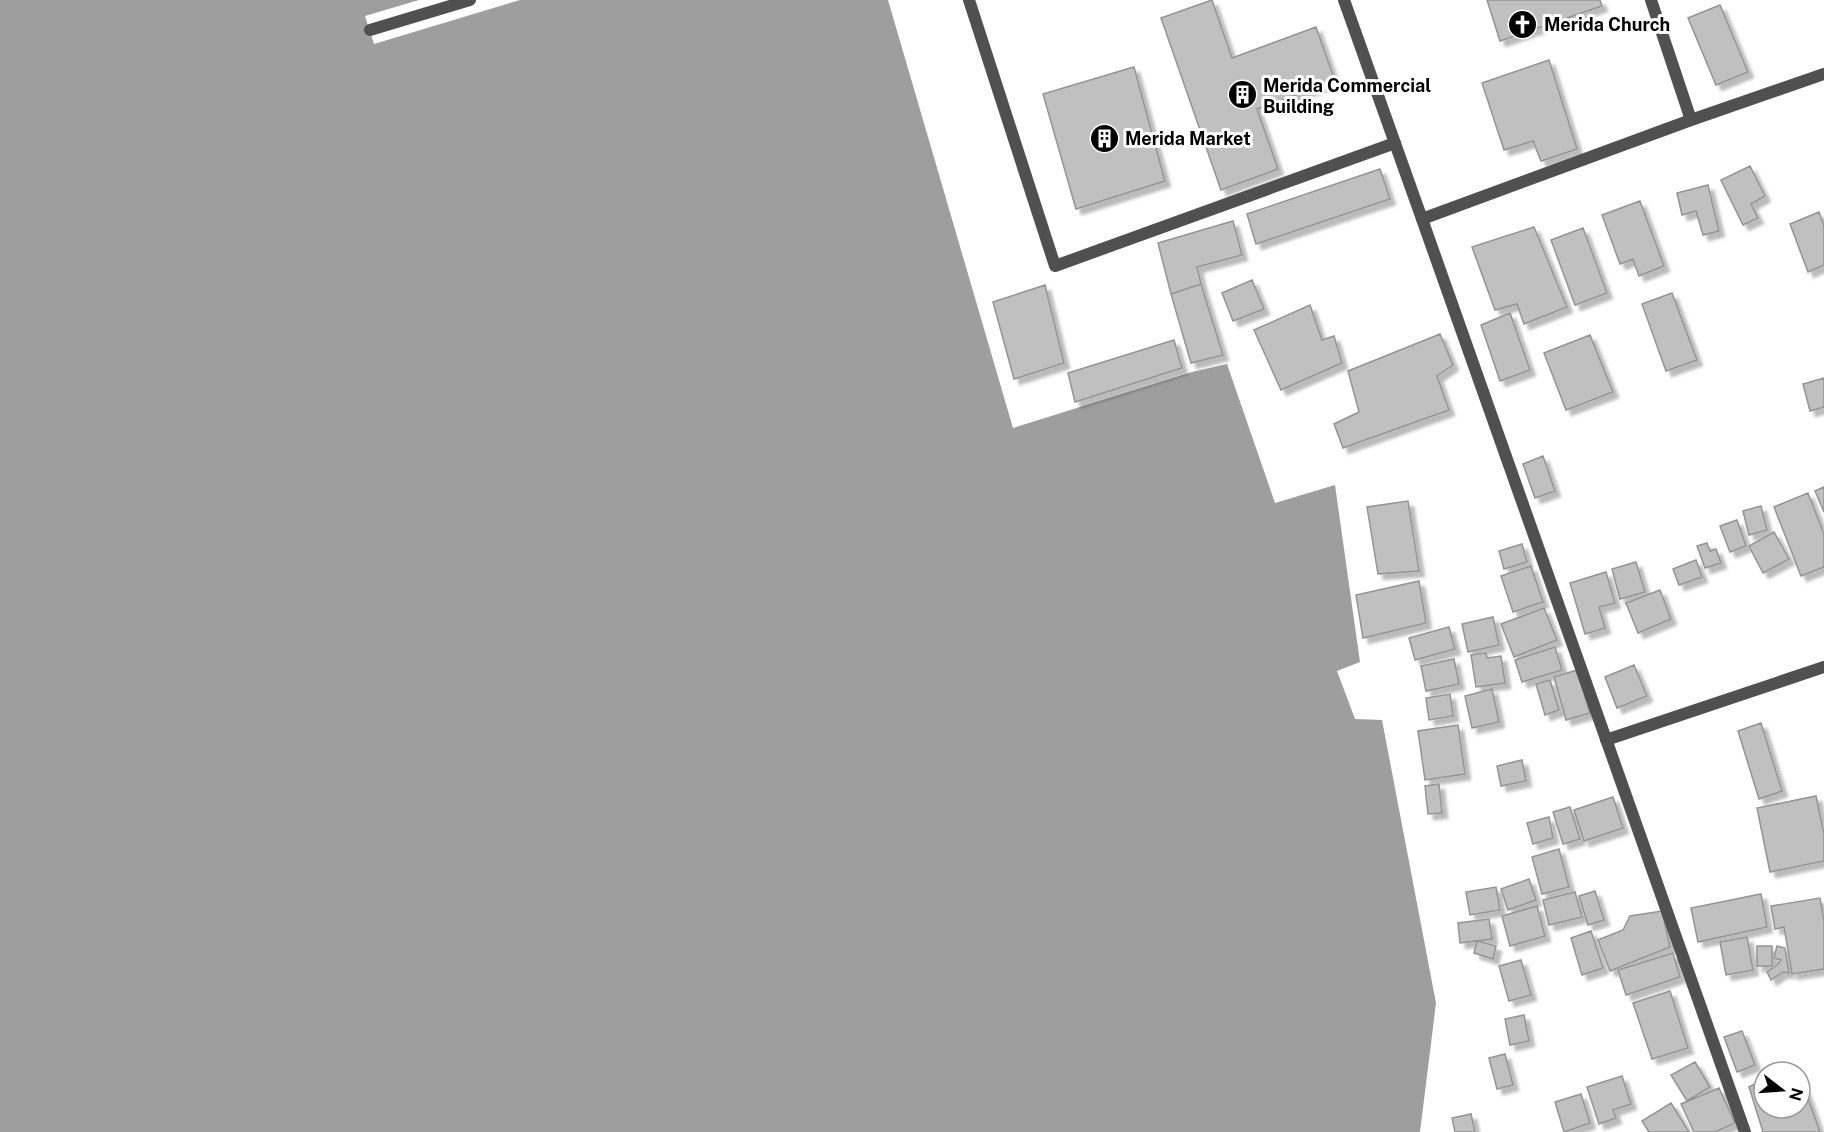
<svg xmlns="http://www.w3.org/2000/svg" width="1824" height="1132" viewBox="0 0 1824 1132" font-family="'Public Sans',sans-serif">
<defs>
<filter id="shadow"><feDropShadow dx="5.5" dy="5.5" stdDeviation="1.5" flood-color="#0004"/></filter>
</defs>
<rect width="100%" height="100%" fill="#fff"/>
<path fill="#9e9e9e" d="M0,0H888L1013,428L1192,372L1227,364L1275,503L1335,485L1360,662L1337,671L1355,719L1382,720L1436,1003L1420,1132H0Z"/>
<path fill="#fff" d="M419,0H520L374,44L365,16Z"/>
<path fill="#c0c0c0" stroke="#949494" stroke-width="1.5" filter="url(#shadow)" d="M1212,0L1232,58L1316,27L1335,81L1257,109L1278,169L1221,190L1161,18Z
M1487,0H1600L1602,6L1500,41Z
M1720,5L1748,72L1716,85L1688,18Z
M1549,60L1577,149L1541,161L1533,141L1504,150L1482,83Z
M1134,67L1165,181L1076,209L1043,94Z
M1750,166L1765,196L1751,204L1758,218L1743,225L1721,180Z
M1380,169L1390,199L1256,244L1247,214Z
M1708,185L1719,231L1703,235L1696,211L1682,215L1677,193Z
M1640,201L1664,266L1639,276L1633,259L1620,264L1602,215Z
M1819,212L1824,226V265L1808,272L1790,224Z
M1233,221L1242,255L1197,267L1201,284L1171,294L1158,243Z
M1534,227L1567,307L1524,324L1517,304L1495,310L1472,247Z
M1583,228L1607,293L1575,305L1551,240Z
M1252,280L1264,309L1233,321L1222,293Z
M1201,284L1223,355L1191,363L1171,294Z
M1045,285L1064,363L1014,379L993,302Z
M1672,293L1697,360L1666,371L1642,304Z
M1310,305L1322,340L1334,336L1342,363L1281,390L1254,330Z
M1510,313L1530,370L1500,381L1481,325Z
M1440,334L1453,365L1437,376L1449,410L1343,448L1334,424L1359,412L1348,371Z
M1590,335L1613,392L1566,410L1544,353Z
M1174,340L1182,368L1075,402L1068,373Z
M1824,378V407L1810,411L1803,384Z
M1543,456L1555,491L1535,498L1523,464Z
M1824,487V512L1815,491Z
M1808,493L1824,534V567L1801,576L1774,507Z
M1408,501L1419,571L1378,574L1367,507Z
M1761,506L1767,530L1749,535L1743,511Z
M1737,520L1746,546L1730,552L1720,526Z
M1774,532L1789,559L1763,573L1749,546Z
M1707,543L1710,551L1716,549L1721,563L1705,568L1697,546Z
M1522,544L1527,562L1504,569L1499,551Z
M1696,560L1702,577L1679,585L1673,569Z
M1636,562L1645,592L1620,599L1612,569Z
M1531,566L1543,602L1513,612L1501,576Z
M1606,572L1615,603L1599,607L1605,628L1585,634L1570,583Z
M1419,581L1426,623L1363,638L1356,595Z
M1660,590L1671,619L1638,633L1626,603Z
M1544,608L1557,640L1514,657L1501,624Z
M1493,617L1499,645L1468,652L1462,624Z
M1449,627L1455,649L1415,660L1409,638Z
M1555,647L1562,670L1522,682L1515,660Z
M1486,653L1487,658L1501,656L1505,683L1476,687L1471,655Z
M1454,659L1459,684L1426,691L1421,666Z
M1634,665L1647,696L1617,708L1605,677Z
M1577,670L1590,713L1566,720L1554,677Z
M1550,680L1559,710L1545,715L1536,684Z
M1492,689L1499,722L1472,728L1465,696Z
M1450,694L1453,716L1429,720L1426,698Z
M1761,723L1782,791L1759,799L1738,731Z
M1458,725L1465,774L1425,780L1418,731Z
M1522,760L1526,781L1501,786L1497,766Z
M1439,784L1442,813L1428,814L1425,786Z
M1816,796L1824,834V861L1770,872L1757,808Z
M1613,797L1623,828L1584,841L1574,810Z
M1570,807L1580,839L1563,844L1553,812Z
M1549,817L1553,838L1533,844L1527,823Z
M1559,849L1569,887L1542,894L1532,857Z
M1529,879L1536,900L1508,910L1501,889Z
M1496,887L1500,910L1470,915L1466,892Z
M1595,891L1604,920L1588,925L1579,896Z
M1575,892L1582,917L1549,925L1543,900Z
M1761,894L1767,927L1698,942L1691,908Z
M1820,898L1824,921V969L1792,974L1784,927L1775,929L1771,906Z
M1537,906L1545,936L1510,946L1502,916Z
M1662,911L1670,947L1610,971L1598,940L1623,930L1630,916Z
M1489,919L1492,939L1460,943L1458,923Z
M1591,931L1603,968L1582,975L1571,938Z
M1747,937L1753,970L1726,975L1720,942Z
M1477,941L1496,946L1493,959L1474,953Z
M1757,946H1772V966H1757Z
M1777,946L1785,948L1789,973L1783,972L1771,980L1767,972L1777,965L1781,960L1774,958Z
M1673,953L1680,977L1626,995L1618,970Z
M1521,960L1531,995L1509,1001L1499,966Z
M1670,991L1688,1048L1652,1059L1633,1003Z
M1524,1015L1529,1041L1510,1045L1505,1019Z
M1742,1031L1755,1065L1737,1072L1724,1037Z
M1505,1054L1513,1085L1497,1089L1489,1058Z
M1695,1062L1710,1087L1687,1101L1671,1075Z
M1622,1076L1631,1104L1613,1110L1616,1118L1599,1124L1587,1087Z
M1761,1081L1764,1082V1108H1800V1089L1805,1090L1820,1132H1763L1749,1087Z
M1719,1088L1735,1123L1715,1132H1694L1681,1104Z
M1581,1094L1590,1123L1564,1132L1555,1102Z
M1671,1103L1689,1132H1649L1642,1121Z
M1471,1114L1475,1132H1455L1452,1118Z"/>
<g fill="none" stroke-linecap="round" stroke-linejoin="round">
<path stroke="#505050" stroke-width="12" d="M969,0L1055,266L1395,143
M370,30L470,0"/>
<path stroke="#505050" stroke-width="12" d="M1651,0L1691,120
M1422,219L1745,1132
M1606,740L1824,667"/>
<path stroke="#505050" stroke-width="12" d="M1344,0L1422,219L1691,120L1824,74"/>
</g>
<defs>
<symbol id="church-disc" viewBox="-11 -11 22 22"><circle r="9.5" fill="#000" stroke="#fff"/><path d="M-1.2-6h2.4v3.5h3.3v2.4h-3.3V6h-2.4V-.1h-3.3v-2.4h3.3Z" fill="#fff"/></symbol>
<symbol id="building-disc" viewBox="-11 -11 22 22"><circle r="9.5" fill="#000" stroke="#fff"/><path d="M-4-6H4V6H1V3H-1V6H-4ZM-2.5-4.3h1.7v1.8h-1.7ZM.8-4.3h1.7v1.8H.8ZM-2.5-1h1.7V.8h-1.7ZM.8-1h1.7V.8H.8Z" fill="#fff"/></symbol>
</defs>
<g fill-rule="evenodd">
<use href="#church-disc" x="1506" y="8" width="33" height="33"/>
<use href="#building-disc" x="1226" y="78" width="33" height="33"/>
<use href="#building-disc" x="1088" y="122" width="33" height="33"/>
</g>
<g text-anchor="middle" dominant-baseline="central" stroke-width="6" stroke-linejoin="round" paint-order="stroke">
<g font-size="18" font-weight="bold" fill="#000" stroke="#fff" text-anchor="start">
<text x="1544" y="24">Merida Church</text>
<text x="1263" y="85">Merida Commercial<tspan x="1263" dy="21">Building</tspan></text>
<text x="1125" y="138">Merida Market</text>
</g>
</g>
<g transform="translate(1782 1090) rotate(107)"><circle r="28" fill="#ffffff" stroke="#999999" stroke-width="1.5"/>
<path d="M0-4.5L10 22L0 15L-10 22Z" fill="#000000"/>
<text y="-9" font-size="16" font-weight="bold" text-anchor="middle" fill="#000000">N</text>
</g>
</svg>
